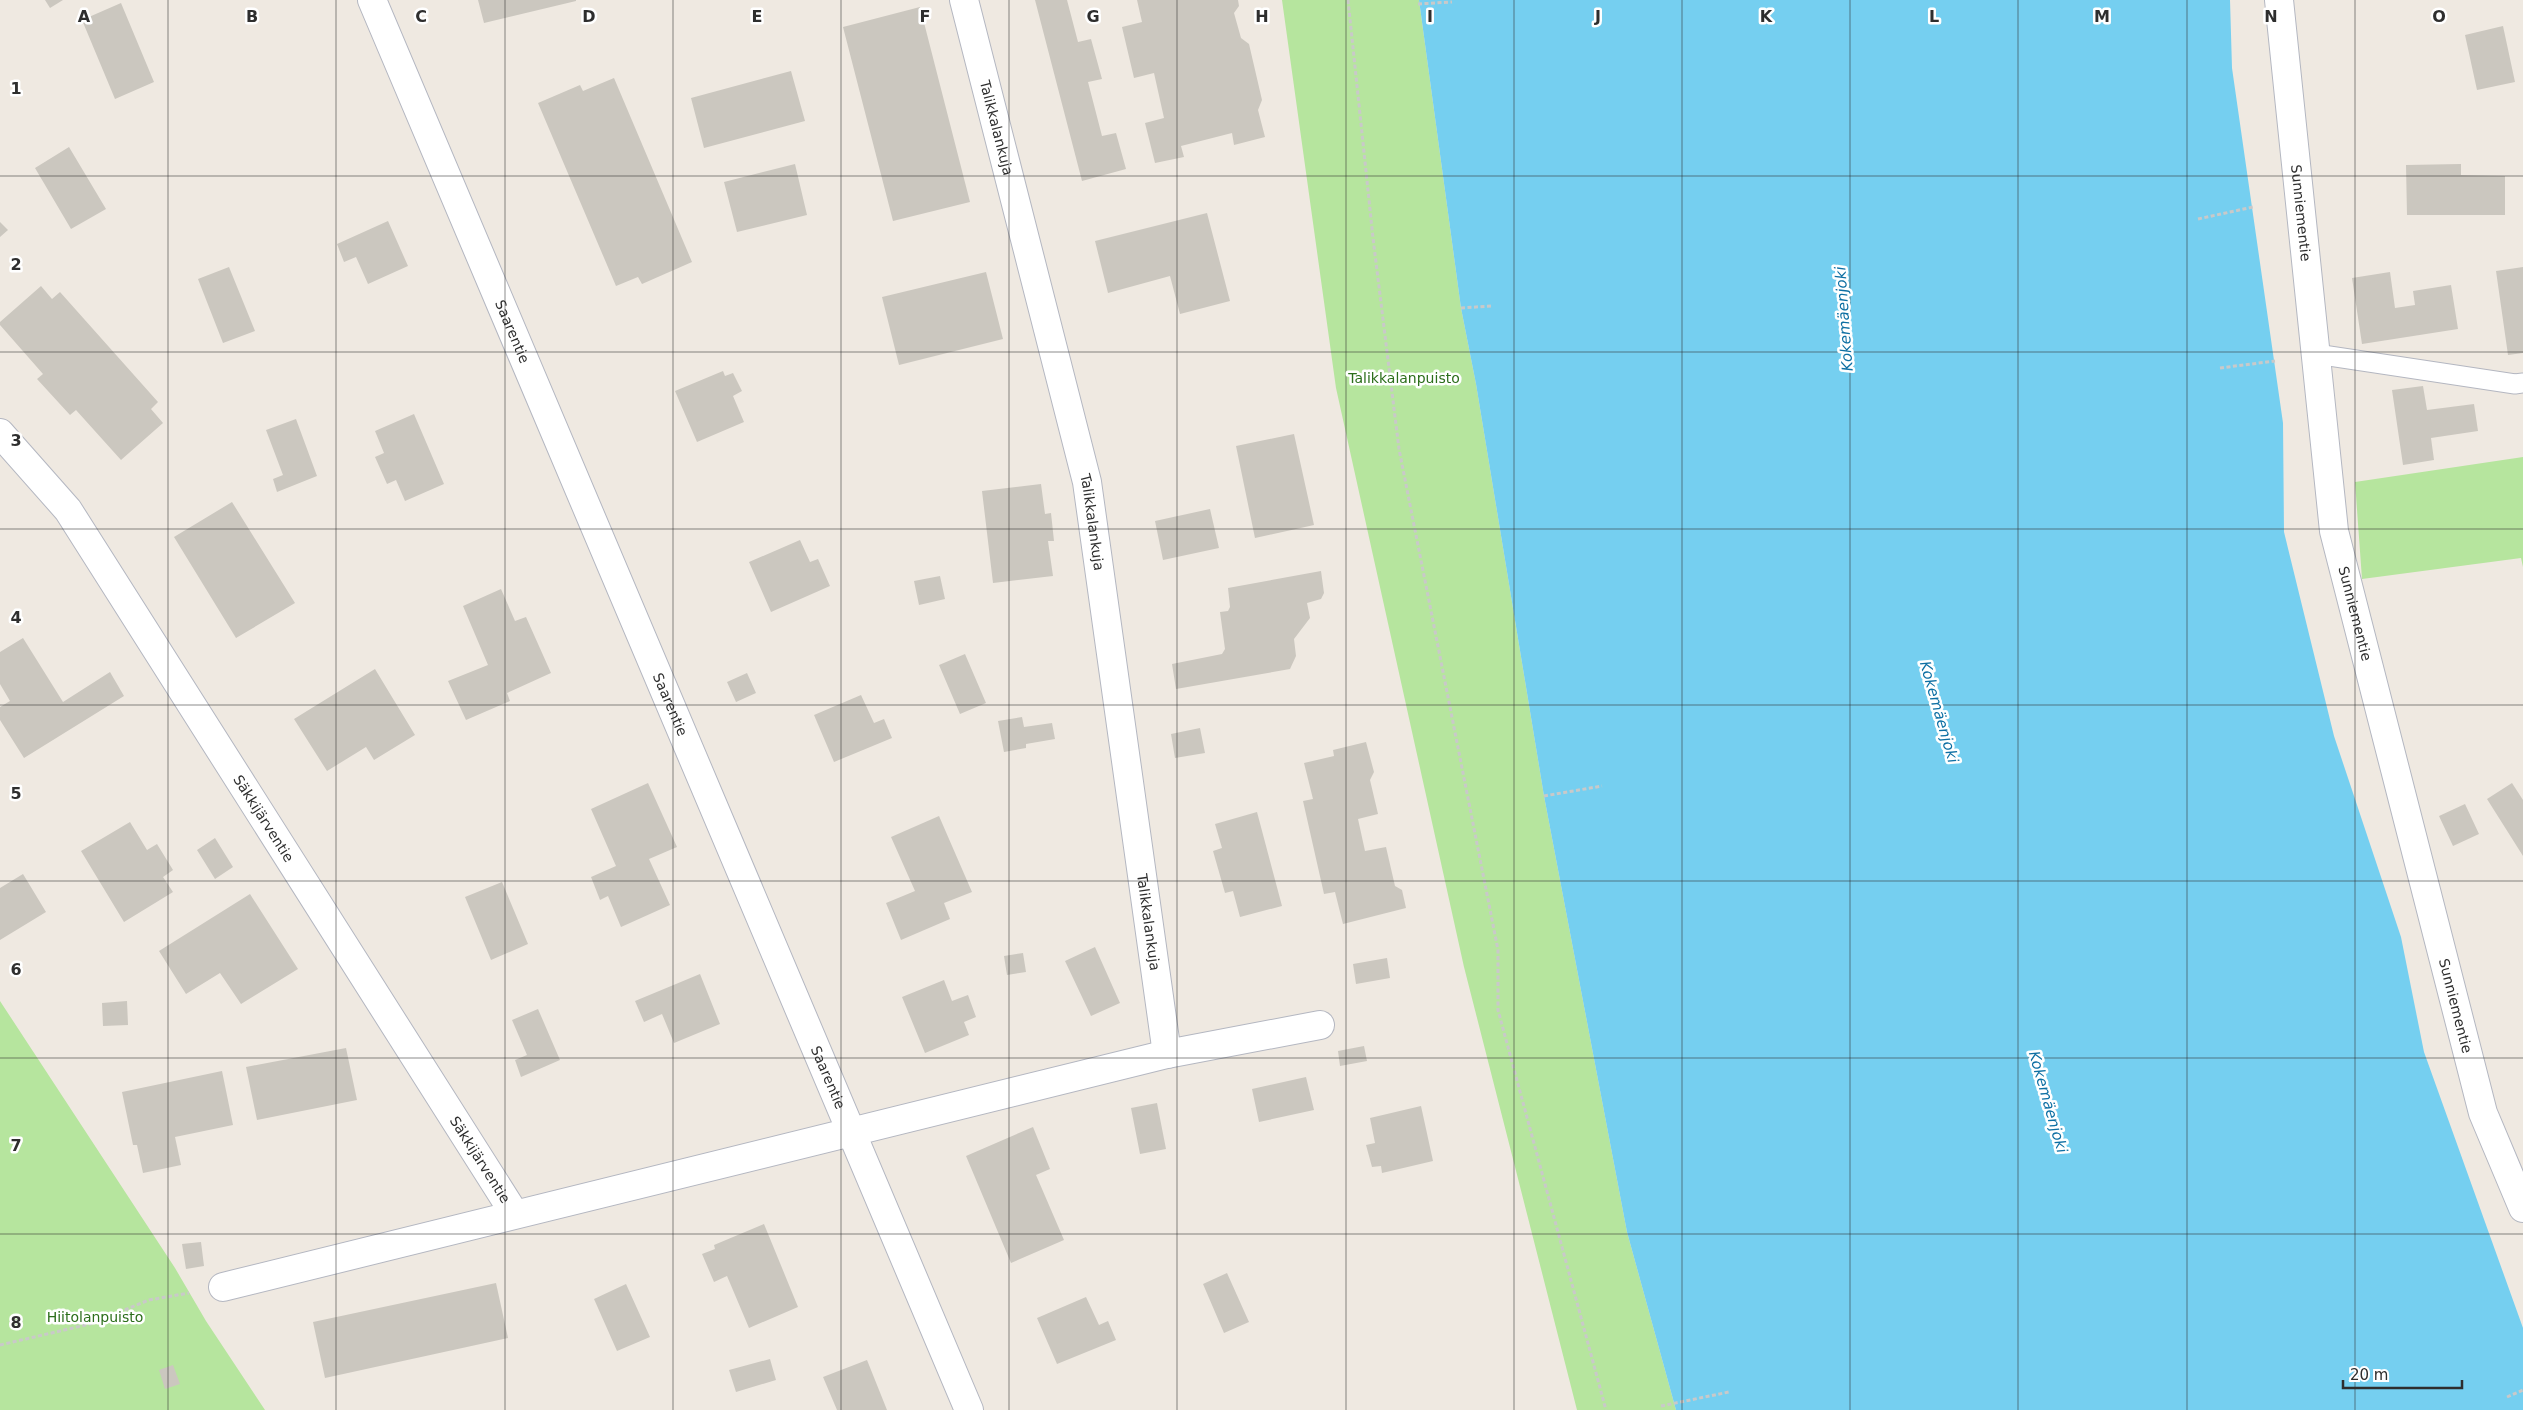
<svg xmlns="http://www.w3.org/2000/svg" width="2523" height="1410" viewBox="0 0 2523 1410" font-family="'DejaVu Sans',sans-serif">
<rect width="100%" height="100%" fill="#efe9e1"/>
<path fill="#b6e59e" d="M1282,0H1419L1461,308L1476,384L1544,796L1627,1232L1676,1410H1577L1464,967L1336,388Z
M2523,457V567L2521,558L2362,579L2355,482Z
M0,1001L175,1268L206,1321L265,1410H0Z"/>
<path fill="#75cff0" d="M1419,0H2230L2232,68L2283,423L2284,532L2334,736L2401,937L2424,1052L2523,1328V1410H1676L1627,1232L1544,796L1476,384L1461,308Z"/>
<path fill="#cbc7bf" d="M45,0H63L50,8Z
M478,0H576V1L484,23Z
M1035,0H1067L1078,42L1091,39L1102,79L1088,82L1102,136L1116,133L1126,169L1082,181Z
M1137,0H1238L1239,6L1234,13L1241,38L1249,44L1262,100L1258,110L1265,137L1234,145L1232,133L1181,146L1184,157L1155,163L1145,123L1164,118L1154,73L1134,78L1122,27L1142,22Z
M121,3L154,82L115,99L82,20Z
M920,7L970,202L893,221L843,27Z
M2503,26L2515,82L2477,90L2465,35Z
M791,71L805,121L704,148L691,98Z
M614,78L692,262L642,284L638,277L616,286L538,103L580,85L583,91Z
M69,147L106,209L71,229L35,168Z
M795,164L807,215L737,232L724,182Z
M2461,164V175L2505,176V215H2407L2406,165Z
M1207,213L1230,301L1180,314L1170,276L1108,293L1095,241Z
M388,221L408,266L368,284L356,257L344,262L337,244Z
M0,222L8,230L0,237Z
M229,267L255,331L223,343L198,279Z
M2523,267V353L2508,355L2496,271Z
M986,272L1003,339L899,365L882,297Z
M2390,272L2395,308L2415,305L2413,291L2451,285L2458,329L2362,344L2352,278Z
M41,286L52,299L60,292L158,402L151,409L163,423L121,460L76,410L70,415L37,379L43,374L0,325V322Z
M723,371L725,376L733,373L742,391L733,396L744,422L697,442L675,391Z
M2423,386L2427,410L2474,404L2478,431L2431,438L2434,460L2403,465L2392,390Z
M414,414L444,484L405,501L396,480L387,484L375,457L384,453L375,431Z
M296,419L317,476L277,492L273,479L283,475L266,430Z
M1294,434L1314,525L1255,538L1236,446Z
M1041,484L1045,514L1051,513L1054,541H1048L1053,576L993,583L982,491Z
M232,502L295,603L236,638L174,537Z
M1210,509L1219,548L1163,560L1155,521Z
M800,540L810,562L818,559L830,586L771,612L749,562Z
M1321,571L1324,593L1321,599L1307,603L1310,618L1294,639L1296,656L1290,669L1176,689L1172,664L1222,654L1225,649L1220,612L1228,611L1230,607L1228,588Z
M940,576L945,599L919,605L914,581Z
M501,589L515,621L526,617L551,673L507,693L510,701L466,720L448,681L488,665L463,606Z
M23,638L63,702L110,672L124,696L24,758L0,720V707L10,701L0,684V652Z
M965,654L986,703L960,714L939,665Z
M375,669L415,735L374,760L366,747L327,771L294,719Z
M747,673L756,693L736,702L727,682Z
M861,695L874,723L884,719L892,738L834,762L814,715Z
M1022,717L1024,727L1052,723L1055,739L1026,744V748L1004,752L998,721Z
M1200,728L1205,753L1175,758L1171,734Z
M1366,742L1374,772L1370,780L1378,814L1358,819L1365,851L1386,847L1395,886L1402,890L1406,908L1343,924L1335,892L1324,894L1303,801L1313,799L1304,763L1334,756L1333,750Z
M648,783L677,847L649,859L670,905L621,927L608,896L600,900L591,877L616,866L591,809Z
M2512,783L2523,800V856L2487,799Z
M2465,804L2479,834L2453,846L2439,816Z
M1257,812L1282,906L1240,917L1233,891L1225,893L1213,851L1222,848L1215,824Z
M939,816L972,892L944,903L950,919L901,940L886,903L915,891L891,837Z
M130,822L147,850L157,844L173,870L163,877L173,892L124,922L81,851Z
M215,838L233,867L215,879L197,850Z
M23,874L46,912L0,940V888Z
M502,882L528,944L491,960L465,897Z
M250,894L298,969L241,1004L220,973L186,994L159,951Z
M1095,947L1120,1003L1091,1016L1065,961Z
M1023,953L1026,972L1007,975L1004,956Z
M1387,958L1390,978L1356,984L1353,964Z
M700,974L720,1024L674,1043L662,1014L644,1022L635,1001Z
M944,980L952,1001L968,995L976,1017L964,1022L969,1035L925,1053L902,997Z
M127,1001L128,1025L103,1026L102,1003Z
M538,1009L560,1060L521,1077L515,1060L527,1055L512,1020Z
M1364,1046L1367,1061L1340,1066L1338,1051Z
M346,1048L357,1100L257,1120L246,1067Z
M222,1071L233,1125L175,1137L181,1165L143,1173L137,1145H133L122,1092Z
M1306,1077L1314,1110L1259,1122L1252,1089Z
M1157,1103L1166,1149L1140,1154L1131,1108Z
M1421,1106L1433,1161L1382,1173L1381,1166L1372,1167L1366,1145L1375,1143L1370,1118Z
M1033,1127L1050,1169L1036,1175L1064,1240L1011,1263L966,1156Z
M764,1224L798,1307L749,1328L727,1276L714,1282L702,1254L715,1249L714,1245Z
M201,1242L204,1266L186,1269L182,1244Z
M1227,1273L1249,1322L1224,1333L1203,1284Z
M496,1283L508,1338L325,1378L313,1322Z
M626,1284L650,1337L617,1351L594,1299Z
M1086,1297L1099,1325L1108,1321L1116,1340L1057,1364L1037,1318Z
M770,1359L776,1380L736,1392L729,1370Z
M867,1360L887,1410H837L823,1377Z
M173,1365L180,1384L165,1389L159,1370Z"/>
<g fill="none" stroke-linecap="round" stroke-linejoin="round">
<defs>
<path id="lane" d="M2316,354L2515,384L2523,383"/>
<g id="street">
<path id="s1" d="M964,0L1087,482L1167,1054"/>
<path id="s2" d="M2279,0L2334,531L2483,1113L2523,1208"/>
<path id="s3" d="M0,433L68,510L514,1213"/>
<path d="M223,1287L1167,1054L1320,1025"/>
</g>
<g id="secondary">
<path id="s4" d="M372,0L969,1410"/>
</g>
</defs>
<use href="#lane" stroke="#b4b7c1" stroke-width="21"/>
<use href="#street" stroke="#b4b7c1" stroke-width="30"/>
<use href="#secondary" stroke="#b4b7c1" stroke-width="30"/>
<path stroke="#c9c9c9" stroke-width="3" stroke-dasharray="4 2.5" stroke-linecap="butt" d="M1348,0L1373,238L1399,449L1498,950V1010L1606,1410
M1418,4L1452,2
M2198,219L2253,207
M1461,308L1491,306
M2220,368L2275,361
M1544,796L1602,786
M0,1345L90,1324L149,1300L189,1293
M2507,1397L2523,1390
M1661,1406L1729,1392"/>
<use href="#lane" stroke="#fff" stroke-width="19"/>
<use href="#street" stroke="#fff" stroke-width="28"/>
<use href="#secondary" stroke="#fff" stroke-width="28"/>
</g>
<path fill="none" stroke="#2e2e2e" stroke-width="1" stroke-opacity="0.55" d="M168,0V1410M336,0V1410M505,0V1410M673,0V1410M841,0V1410M1009,0V1410M1177,0V1410M1346,0V1410M1514,0V1410M1682,0V1410M1850,0V1410M2018,0V1410M2187,0V1410M2355,0V1410M0,176H2523M0,352H2523M0,529H2523M0,705H2523M0,881H2523M0,1058H2523M0,1234H2523"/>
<g text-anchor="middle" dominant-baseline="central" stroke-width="5" stroke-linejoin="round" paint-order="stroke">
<g font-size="14" fill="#2e2e2e" stroke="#fff">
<text stroke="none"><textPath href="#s1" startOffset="132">Talikkalankuja</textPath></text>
<text stroke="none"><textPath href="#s2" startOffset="214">Sunniementie</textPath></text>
<text stroke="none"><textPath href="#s4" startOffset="360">Saarentie</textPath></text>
<text stroke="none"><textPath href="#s1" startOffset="538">Talikkalankuja</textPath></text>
<text stroke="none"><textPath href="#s2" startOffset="619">Sunniementie</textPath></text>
<text stroke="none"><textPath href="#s4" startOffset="765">Saarentie</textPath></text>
<text stroke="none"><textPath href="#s3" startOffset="468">Säkkijärventie</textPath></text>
<text stroke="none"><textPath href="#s1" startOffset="942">Talikkalankuja</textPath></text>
<text stroke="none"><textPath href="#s2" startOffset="1024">Sunniementie</textPath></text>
<text stroke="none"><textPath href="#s4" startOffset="1170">Saarentie</textPath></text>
<text stroke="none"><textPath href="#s3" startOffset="872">Säkkijärventie</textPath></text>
</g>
<g font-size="14" fill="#2c6e1b" stroke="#fff">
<text x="1404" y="378">Talikkalanpuisto</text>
<text x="95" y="1317">Hiitolanpuisto</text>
</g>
<g font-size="15" font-style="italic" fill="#0d6fa3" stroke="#fff">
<text transform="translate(1844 319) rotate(-94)">Kokemäenjoki</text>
<text transform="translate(1939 712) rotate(74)">Kokemäenjoki</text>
<text transform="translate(2048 1102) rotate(74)">Kokemäenjoki</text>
</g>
</g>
<g font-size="16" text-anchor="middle" font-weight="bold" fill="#2e2e2e" stroke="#fff" stroke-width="5" stroke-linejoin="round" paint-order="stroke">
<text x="84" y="22">A</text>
<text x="252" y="22">B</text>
<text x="421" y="22">C</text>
<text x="589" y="22">D</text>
<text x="757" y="22">E</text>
<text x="925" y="22">F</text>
<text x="1093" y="22">G</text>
<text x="1262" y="22">H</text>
<text x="1430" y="22">I</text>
<text x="1598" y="22">J</text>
<text x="1766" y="22">K</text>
<text x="1934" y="22">L</text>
<text x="2102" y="22">M</text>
<text x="2271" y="22">N</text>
<text x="2439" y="22">O</text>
<text x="16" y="94">1</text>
<text x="16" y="270">2</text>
<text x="16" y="446">3</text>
<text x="16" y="623">4</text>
<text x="16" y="799">5</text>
<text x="16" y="975">6</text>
<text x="16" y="1151">7</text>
<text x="16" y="1328">8</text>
</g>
<path d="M2343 1380v8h119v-8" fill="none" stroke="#2e2e2e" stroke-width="2.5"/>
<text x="2350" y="1380" font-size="15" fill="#2e2e2e" stroke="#ffffff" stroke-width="4" paint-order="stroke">20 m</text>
</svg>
